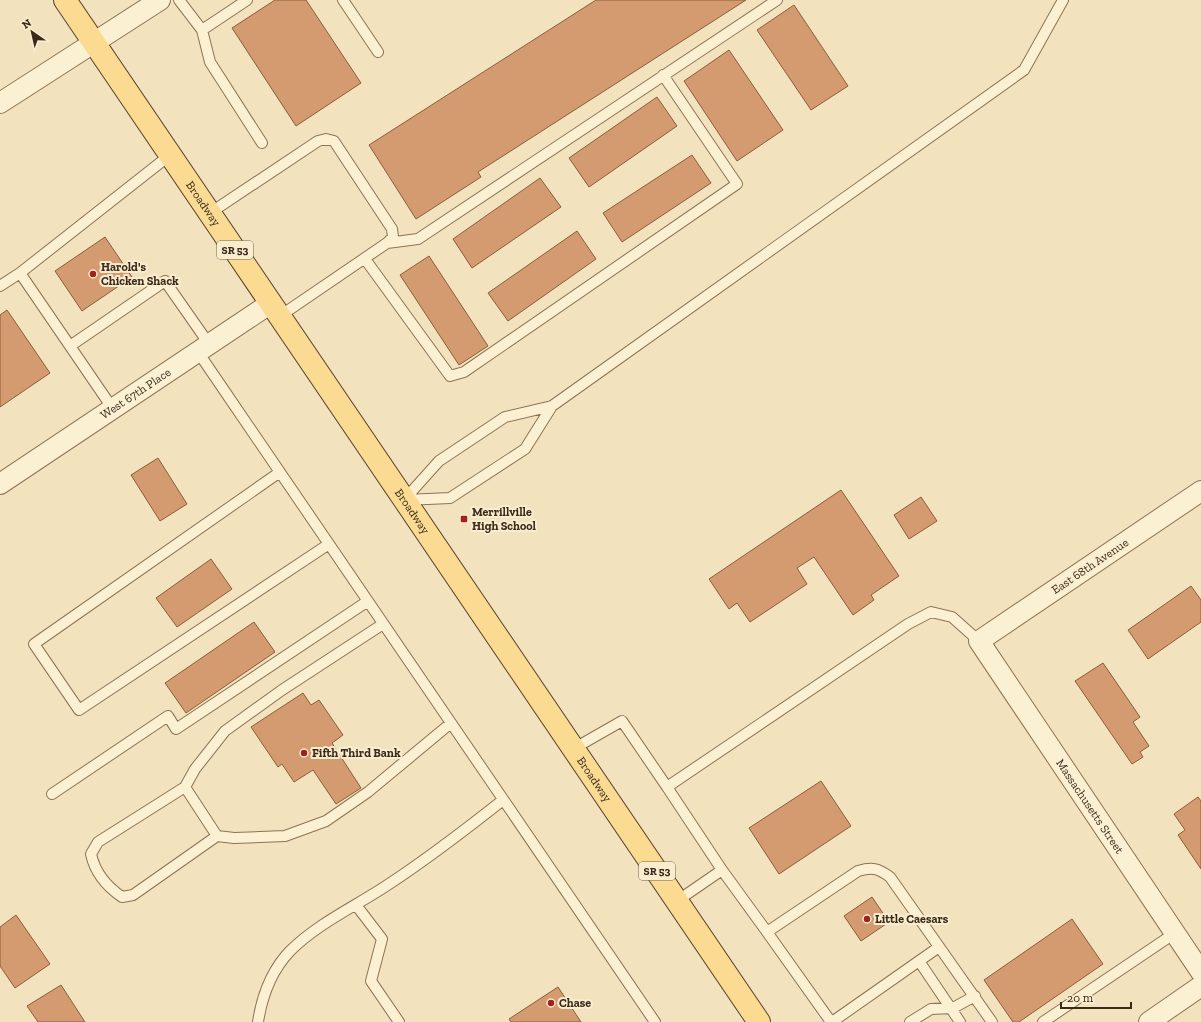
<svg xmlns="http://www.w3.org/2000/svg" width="1201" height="1022" viewBox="0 0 1201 1022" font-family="'Zilla Slab',serif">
<rect width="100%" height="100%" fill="#f2e3be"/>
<path fill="#d49b70" stroke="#8d5c38" d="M275,0H306L361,83L296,126L232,28Z
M596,0H746L478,172L481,177L416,219L369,145Z
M794,5L848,86L811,110L757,30Z
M729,50L783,130L737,161L684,81Z
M657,97L677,126L589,187L569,158Z
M692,155L711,183L622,242L603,213Z
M540,178L561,207L472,268L453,239Z
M577,231L596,259L508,321L488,293Z
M105,237L132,277L82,311L55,271Z
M429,256L488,346L459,365L400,275Z
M7,310L50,373L0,407V315Z
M158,458L187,504L160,521L131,475Z
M841,490L899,576L871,595L874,600L853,615L814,557L797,568L807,584L750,622L737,603L729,609L709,579Z
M921,497L937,521L909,539L894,515Z
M211,559L232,589L177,627L156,598Z
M1191,586L1201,600V622L1148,659L1128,630Z
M254,622L275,652L186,713L165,683Z
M1103,663L1140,717L1133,722L1149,746L1140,752L1143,757L1132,764L1075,681Z
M303,693L311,705L319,700L343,735L332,743L361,788L336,804L313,770L294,782L282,764L278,767L251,727Z
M821,781L851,826L779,874L749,828Z
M1198,797L1201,801V869L1178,835L1185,830L1174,814Z
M872,897L889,922L861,941L844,916Z
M16,915L50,964L15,988L0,966V927Z
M1072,919L1103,964L1019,1022H1013L984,980Z
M61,985L85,1022H38L27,1006Z
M558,987L581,1022H511L509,1019Z"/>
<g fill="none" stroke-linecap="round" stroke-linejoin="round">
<defs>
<path id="service" d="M179,0L202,30L210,62L262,143
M343,0L378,52
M202,30L247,0
M210,213L318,141L326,139L334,141L392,229L393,237L387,243L280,316
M387,243L418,239L777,0
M365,259L450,376L464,372L737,184L663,75
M0,286L20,273
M70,346L165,281L209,344
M198,352L655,1022
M113,409L20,273L170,155
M280,472L34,644L79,710L329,544
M404,500L439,461L505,417L552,406L1024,70L1063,0
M405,500L450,498L525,449L552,406
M383,624L282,690L225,731L195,769L185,787L98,842L91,854C95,873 106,886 122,897L133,895L217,836L234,838L285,836L326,821L368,792L451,723
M573,749L622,721L667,787L908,624L931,612L952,617L979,641
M185,787L217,836
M667,787L722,870
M52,794L168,716L176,729L368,601
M677,901L722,870L767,932L858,871C872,867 878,868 890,877L992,1022
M356,905L382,939L371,981L399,1022
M767,932L831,1022
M919,961L960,1022
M258,1022C262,996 271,971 290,951C317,924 354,907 386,886C426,860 465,830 503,800
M832,1022L939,947
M910,1022L931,1009L953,1008L975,996
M1043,1022L1175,933"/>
<g id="minor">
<path d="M0,103L160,0"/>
<path id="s1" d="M0,484L271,303"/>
<path id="s2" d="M1201,491L979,641L1201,972"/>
<path d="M1149,1022L1201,986"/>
</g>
<g id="primary">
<path id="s3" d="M65,0L759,1022"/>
</g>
</defs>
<use href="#service" stroke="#8c7355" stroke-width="12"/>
<use href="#minor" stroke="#8c7355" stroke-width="22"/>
<use href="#primary" stroke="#59412a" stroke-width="24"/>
<use href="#service" stroke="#fcf0d2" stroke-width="10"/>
<use href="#minor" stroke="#fcf0d2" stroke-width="20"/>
<use href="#primary" stroke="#fadb91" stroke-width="22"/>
</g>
<g fill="#a1211f" stroke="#f9edce" stroke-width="1.5">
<circle cx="93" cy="274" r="4"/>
<rect x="460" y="515" width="8" height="8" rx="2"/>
<circle cx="304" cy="753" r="4"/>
<circle cx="867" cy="919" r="4"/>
<circle cx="551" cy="1003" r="4"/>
</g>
<g text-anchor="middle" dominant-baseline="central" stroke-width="4" stroke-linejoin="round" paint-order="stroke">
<g fill="#f9edce" stroke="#736451" stroke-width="1">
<rect x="217" y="241" width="36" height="18" rx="3"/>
<rect x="639" y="862" width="36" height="18" rx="3"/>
</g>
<g font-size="11" font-weight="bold" fill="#3a2a1b">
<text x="235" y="250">SR 53</text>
<text x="657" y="871">SR 53</text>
</g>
<g font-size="12" fill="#3a2a1b" stroke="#f9edce">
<text stroke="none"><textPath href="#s3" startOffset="246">Broadway</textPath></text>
<text stroke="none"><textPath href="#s1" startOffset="163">West 67th Place</textPath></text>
<text stroke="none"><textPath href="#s3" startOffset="618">Broadway</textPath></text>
<text transform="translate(1090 566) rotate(-34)">East 68th Avenue</text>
<text stroke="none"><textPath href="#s3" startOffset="942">Broadway</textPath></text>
<text stroke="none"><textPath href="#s2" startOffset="467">Massachusetts Street</textPath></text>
</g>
<g font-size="12" font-weight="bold" fill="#3a2a1b" stroke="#f9edce" text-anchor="start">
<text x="101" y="267">Harold's<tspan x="101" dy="14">Chicken Shack</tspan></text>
<text x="472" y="512">Merrillville<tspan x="472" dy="14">High School</tspan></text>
<text x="312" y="753">Fifth Third Bank</text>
<text x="875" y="919">Little Caesars</text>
<text x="559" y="1003">Chase</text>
</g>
</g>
<g transform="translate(32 32) rotate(326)" stroke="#f9edce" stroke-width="3" paint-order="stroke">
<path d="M0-3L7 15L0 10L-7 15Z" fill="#3a2a1b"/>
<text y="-6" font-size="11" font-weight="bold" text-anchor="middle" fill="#3a2a1b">N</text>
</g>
<path d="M1061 1002v6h70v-6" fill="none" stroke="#3a2a1b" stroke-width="2"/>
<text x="1067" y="1002" font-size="12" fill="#3a2a1b" stroke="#f9edce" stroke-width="3" paint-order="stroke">20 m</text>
</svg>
